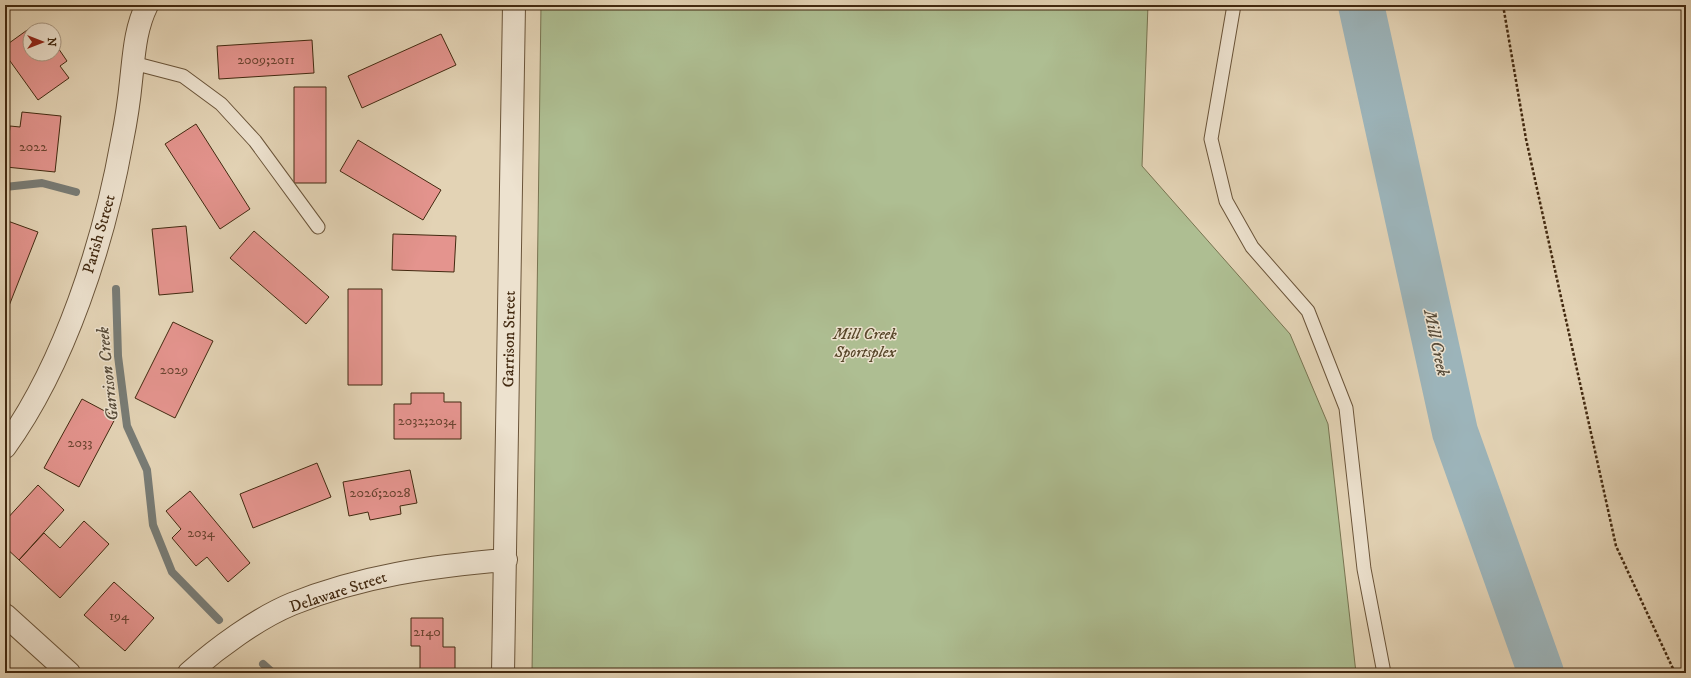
<svg xmlns="http://www.w3.org/2000/svg" width="1691" height="678" viewBox="0 0 1691 678" font-family="'IM FELL DW Pica',serif">
<rect width="100%" height="100%" fill="#e3d3b5"/>
<filter id="stains"><feTurbulence type="fractalNoise" baseFrequency=".005" numOctaves="4"/><feColorMatrix values="0 0 0 0 .2 0 0 0 0 .09 0 0 0 0 .02 0 0 0 .5 -.17"/></filter>
<radialGradient id="worn" r=".72"><stop offset=".6" stop-color="#630" stop-opacity="0"/><stop offset="1" stop-color="#630" stop-opacity=".3"/></radialGradient>
<path fill="#aebe92" stroke="#787451" d="M541,5H1148L1142,166L1290,334L1328,424L1356,673H532Z"/>
<g fill="none" stroke-linecap="round" stroke-linejoin="round">
<path stroke="#787c76" stroke-width="8" d="M5,187L42,183L76,192
M116,289L118,356L127,426L147,470L153,525L172,572L219,620
M263,664L273,673"/>
<path stroke="#9cb4ba" stroke-width="46" d="M1361,5L1455,432L1541,673"/>
</g>
<path fill="#e4948e" stroke="#422910" d="M30,28L32,30H30V54H54V42L67,61L60,66L69,78L38,100L5,54V46Z
M441,34L456,65L362,108L348,76Z
M312,40L314,73L219,79L217,46Z
M294,87H326V183H294Z
M22,112L61,116L55,172L6,167L10,126L20,127Z
M196,124L250,209L220,229L165,144Z
M358,140L441,190L423,220L340,171Z
M5,220L38,232L5,316Z
M186,226L193,292L159,295L152,229Z
M254,231L329,297L306,324L230,258Z
M393,234L456,236L454,272L392,270Z
M348,289H382V385H348Z
M173,322L213,341L175,418L135,398Z
M411,393H444V402H461V439H394V404H411Z
M82,399L116,417L79,487L44,468Z
M317,463L331,497L253,528L240,494Z
M410,470L417,503L400,506L401,514L370,520L368,512L349,516L343,482Z
M38,485L64,510L19,560L5,547V521Z
M190,491L250,563L228,582L207,557L196,566L172,538L181,529L166,511Z
M84,521L109,544L60,598L19,560L44,533L60,548Z
M114,582L154,618L125,651L84,615Z
M411,618H443V647H455V673H420V646H411Z"/>
<g fill="none" stroke-linecap="round" stroke-linejoin="round">
<defs>
<path id="lane" d="M1234,5L1211,139L1226,201L1252,247L1308,311L1346,408L1364,569L1384,673
M133,63L183,76L221,104L255,141L318,227"/>
<path id="street" d="M5,447C65,364 104,242 122,141C126,121 129,102 131,81C134,55 135,29 147,5
M5,615L69,673
M189,673C217,648 258,618 292,604C361,576 432,566 506,560
M503,673L514,5"/>
</defs>
<use href="#lane" stroke="#6a5439" stroke-width="15"/>
<use href="#street" stroke="#6a5439" stroke-width="24"/>
<path stroke="#422910" stroke-width="2.5" stroke-dasharray="3 2" stroke-linecap="butt" d="M1503,5L1526,139L1616,546L1675,673"/>
<use href="#lane" stroke="#ede2cf" stroke-width="13"/>
<use href="#street" stroke="#ede2cf" stroke-width="22"/>
</g>
<g text-anchor="middle" dominant-baseline="central" stroke-width="3" stroke-linejoin="round" paint-order="stroke">
<g font-size="14" fill="#6a4430">
<text x="266" y="60">2009;2011</text>
<text x="33" y="147">2022</text>
<text x="174" y="370">2029</text>
<text x="427" y="421">2032;2034</text>
<text x="80" y="443">2033</text>
<text x="380" y="493">2026;2028</text>
<text x="201" y="533">2034</text>
<text x="119" y="616">194</text>
<text x="427" y="632">2140</text>
</g>
<g font-size="16" fill="#422910" stroke="#ede2cf">
<text transform="translate(99 234) rotate(-74)">Parish Street</text>
<text transform="translate(509 339) rotate(-89)">Garrison Street</text>
<text transform="translate(338 592) rotate(-18)">Delaware Street</text>
</g>
<g font-size="16" font-style="italic" fill="#58472a" stroke="#ede2cf">
<text x="865" y="334">Mill Creek<tspan x="865" dy="18">Sportsplex</tspan></text>
</g>
<g font-size="17" font-style="italic" fill="#584c3a" stroke="#ede2cf">
<text transform="translate(1436 343) rotate(78)">Mill Creek</text>
<text transform="translate(108 374) rotate(-96)">Garrison Creek</text>
</g>
</g>
<rect width="1691" height="678" fill="none" stroke="#e3d3b5" stroke-width="20"/>
<rect x="6" y="6" width="1679" height="666" fill="none" stroke="#422910" stroke-width="2"/>
<rect x="10" y="10" width="1671" height="658" fill="none" stroke="#422910"/>
<g transform="translate(42 42) rotate(90)"><circle r="19" fill="#ede2cf" stroke="#a99883"/>
<path d="M0-3L7 15L0 10L-7 15Z" fill="#8f2418"/>
<text y="-6" font-size="11" font-weight="bold" text-anchor="middle" fill="#422910">N</text>
</g>
<rect width="100%" height="100%" filter="url(#stains)"/>
<rect width="100%" height="100%" fill="url(#worn)"/>
</svg>
